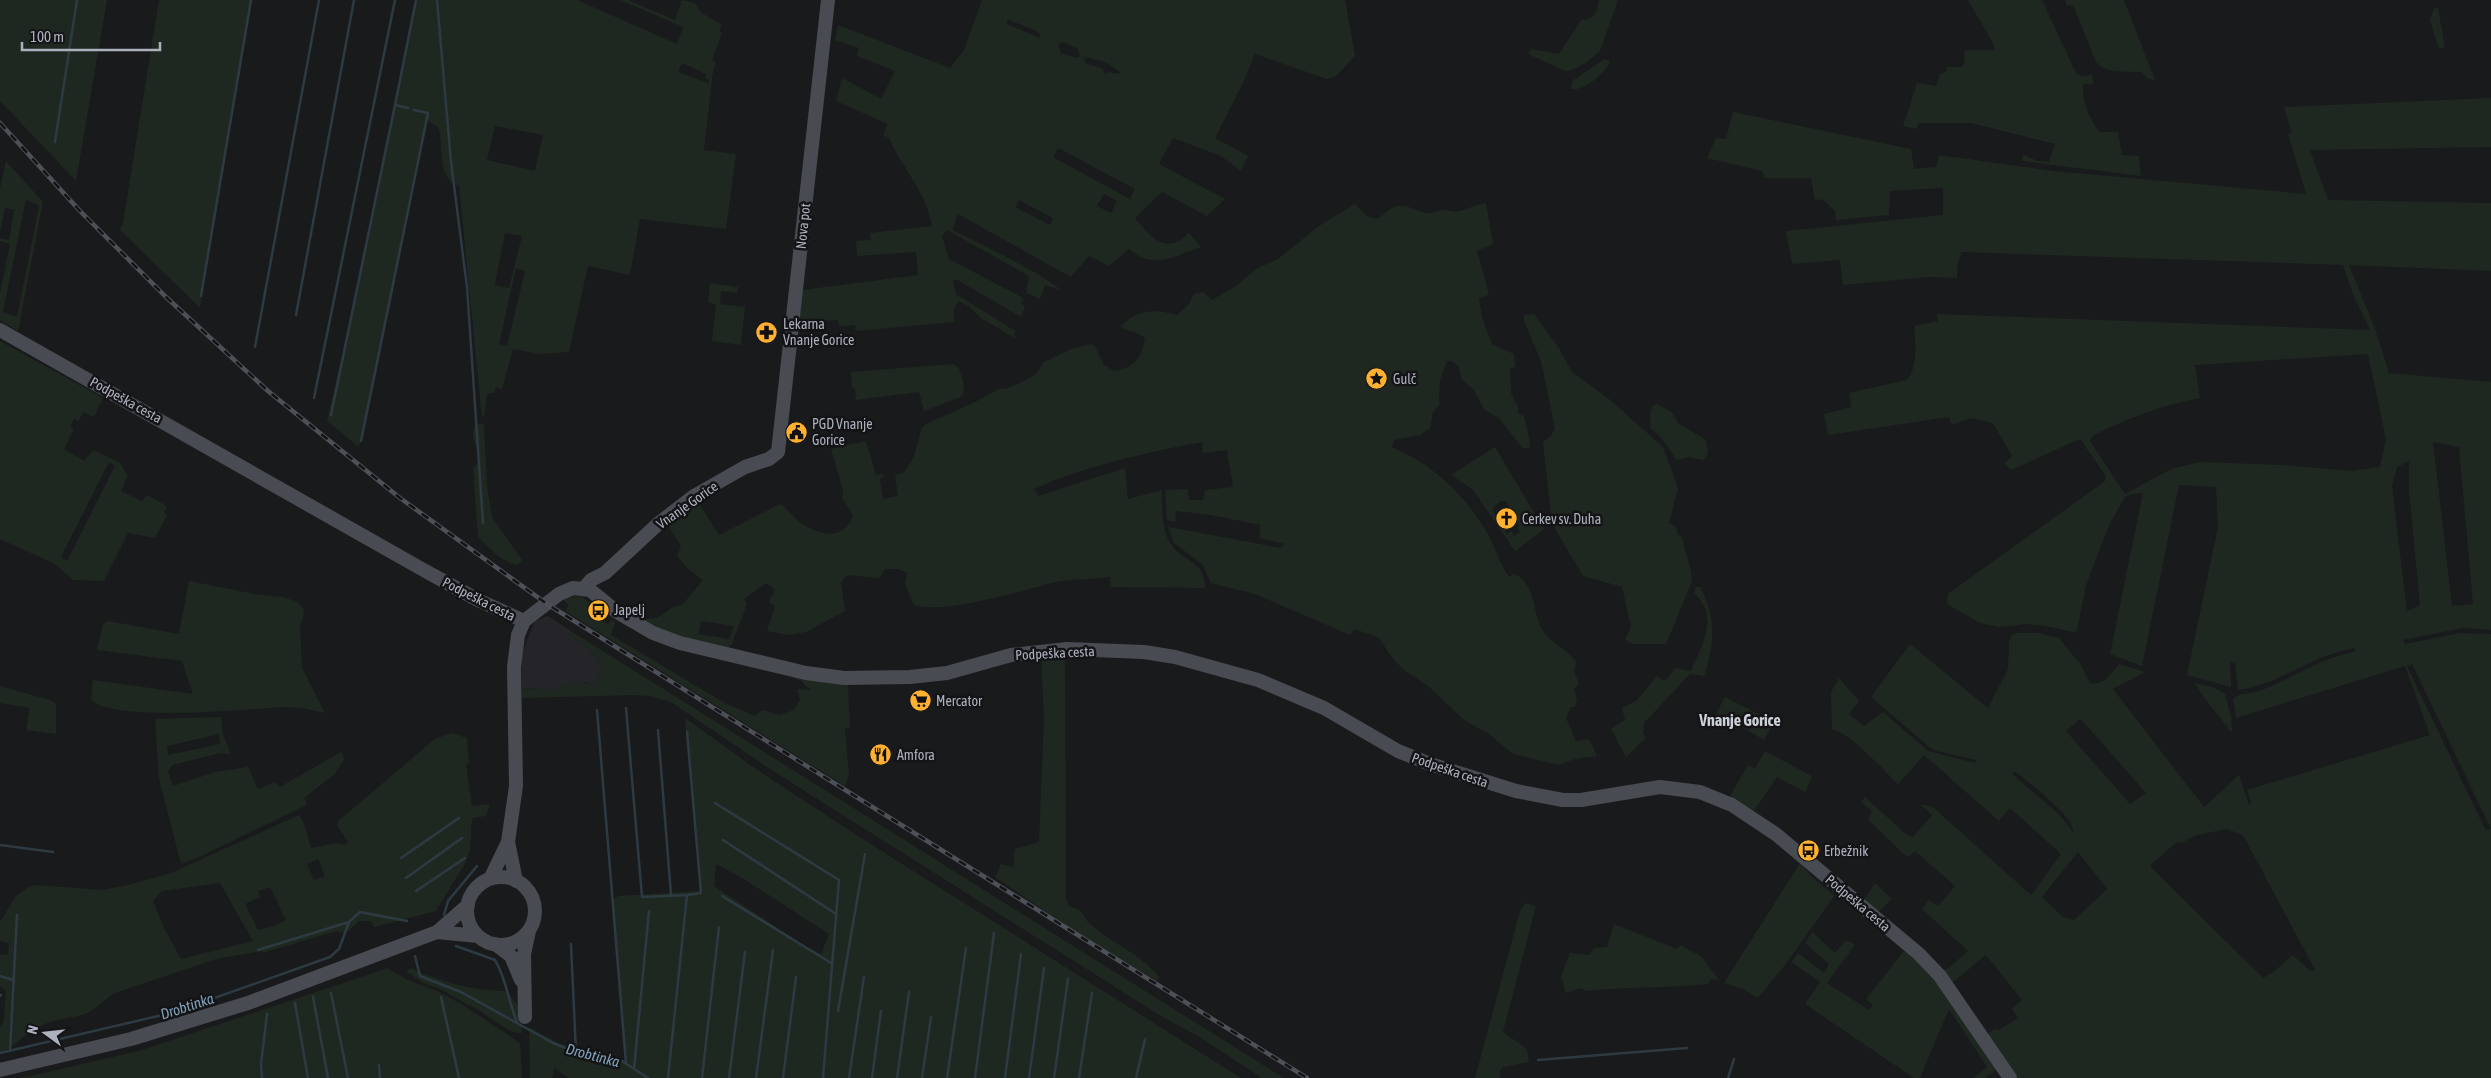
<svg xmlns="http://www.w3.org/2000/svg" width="2491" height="1078" viewBox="0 0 2491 1078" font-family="'Asap Condensed',sans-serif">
<rect width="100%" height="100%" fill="#191a1c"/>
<path fill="#252529" d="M548,616L571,631L569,634L589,650L602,666V672L595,685L585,682L558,690L522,688V653L535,621Z"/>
<path fill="#1f2820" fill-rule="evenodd" d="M0,0H107L76,181L0,101Z
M159,0H252L200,308L120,230L123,223Z
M416,0H577L677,44L683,27L620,0H628L675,20L682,0L695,3L700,12L722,25L719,32L722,33L712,61L716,63L713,71L704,150L736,154L726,229L640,219L630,275L588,266L569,352L540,354L513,349L502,389L496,387L494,393H487L485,414L482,418L459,186C435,178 445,145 438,127L426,120L359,447L327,421L355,300ZM682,63L706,74L705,78L710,80L708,83L678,72ZM495,126L543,135L535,171L487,160ZM505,233L522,236L509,288L495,285ZM516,268L525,271L507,346L499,344Z
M982,0H1345L1355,56L1336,76L1327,79L1255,54L1243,83L1215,138L1248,156L1241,171L1221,156L1173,138L1159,164L1225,199L1207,216L1162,192L1135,218C1151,237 1165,256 1189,233L1201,247C1173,256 1155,271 1129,249L1109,266L1089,256L1071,277L958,214L952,230C969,238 1053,279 1060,290L1045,285L1040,299L1026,293L1029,276L947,230L942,236L949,259L1023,298L1021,304L1025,306L1021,317L956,279L953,281L956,294L1015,331L1014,335L1018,340L981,318L970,307L959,301L954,309V322L856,331L855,325L839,326L838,320L821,321V328L797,331L802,290L918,275L916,252L857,256L856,241L871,240L870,233L932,226C927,193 902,168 889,138L883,135L888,124L836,101L842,78L881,99L895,71L857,56L859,48L835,40L838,25L950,68L964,50ZM1007,19L1036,31L1041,36L1040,38L1007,24ZM1063,42L1078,49L1080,56L1076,58L1061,53L1058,44ZM1085,57L1105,62L1120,72L1119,74L1108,72L1105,74L1102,68L1087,64L1084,60ZM1058,148L1135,189L1130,199L1053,157ZM1104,194L1117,201L1111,213L1097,206ZM1019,200L1053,218L1050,225L1015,207Z
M1599,0H1618L1600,51L1584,64L1572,70L1565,71L1530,55L1529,52L1532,49L1559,54L1581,20C1595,19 1597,13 1599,0Z
M1968,0H2042L2077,75L2083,76L2092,75L2094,84H2083C2082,102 2089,117 2099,132H2118L2122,155L2139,156L2141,176L2022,161L2023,154L2037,161L2049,162L2055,144L1971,123H1919L1916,129L1903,126L1917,83L1936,86L1940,74L1946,72L1947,67H1961L1964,64L1965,50H1995L1994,45Z
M2065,0H2124L2155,80L2147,78L2142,72C2126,71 2107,75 2096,62L2073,5L2067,6Z
M2434,8H2438L2445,47L2439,49L2430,20Z
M1605,59L1610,61C1606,73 1583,92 1571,89L1572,81Z
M2491,98V147L2310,150L2328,200L2491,203V271L2349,265L2374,326L2389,373L2491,382V630L2463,628L2403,640L2405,644L2460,633L2491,634V1078H2014L1986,1035L1995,1029L1999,1030L2018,1018L2012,1009L2022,1000L1986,955L1953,982L1942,970L1949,968L1968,951L1922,909L1929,900L1938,906L1955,886L1915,851L1908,857L1905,855L1868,820L1872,811L1861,802L1865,797L1907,835L1913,837L1932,815L1920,804L1933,807L2031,895L2061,854L2010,808L1999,821L1924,755L1898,784C1885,772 1848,730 1832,730L1831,692L1839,678L1859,701L1849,714L1864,726L1883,712L1928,751L1975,763L1976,760L1937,751L1929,747L1871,697L1910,644L1988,708L2008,669L2009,641L2012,635L2017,633H2038L2059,638L2081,665L2090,683C2104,686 2111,673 2119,664L2145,672L2113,689L2204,807L2239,775L2249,805L2251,803L2247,790L2430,735L2405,666L2236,718L2233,699C2239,692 2253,694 2262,690C2292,678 2322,657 2355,652V648C2313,654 2280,685 2238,690L2235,662L2230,663L2231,687L2187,675L2218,527L2216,487L2179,485L2142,666L2110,654L2143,493L2132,494L2125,497L2110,523L2086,585L2077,631L2073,632L2046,626L2026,624L1999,627L1980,623L1947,604L1948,594L2105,481L2106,476L2080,439L2011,470L2004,463L2012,456L1993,423L1971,418L1952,425L1949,417L1828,435L1824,414L1851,407L1849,393L1907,380C1919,364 1915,345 1914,326L1938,321L1937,314L2370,330L2369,327L2354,297L2343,265L1962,252L1958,261L1957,278L1929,277L1843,285L1840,260L1792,264L1786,231L1943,215V188L1890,191L1889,215L1836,220L1835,211L1822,199L1815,201L1811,178H1765L1762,171L1707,158L1716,138L1726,139L1733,112L1911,149L1914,169L1936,167L1939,155L2054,171L2306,194L2288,134L2292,133L2284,107ZM2368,354L2386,439L2380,467L2351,471L2282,465L2200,462L2171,469L2125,494L2090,441L2092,436C2127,419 2161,405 2200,398L2195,365ZM2433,442L2459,447L2473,604L2452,606ZM2409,461V491L2420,605L2407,611L2392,486L2397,467ZM2412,664L2491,829H2485L2407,666ZM2080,719L2088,727L2146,793L2130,804L2066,731ZM2014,771C2026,780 2077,819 2073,832L2059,814L2012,774ZM2227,829L2243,835L2315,970L2310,971L2293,955L2272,973L2263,978L2152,868L2150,865L2177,842L2181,843L2197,835ZM2078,852L2107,889L2074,920L2063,917L2042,897Z
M6,161L43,202L18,331L0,320V293L10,244L0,241V238L9,240L14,210L5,208L0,232V188ZM26,199L39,206L17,317L3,312Z
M1486,203L1493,244L1477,251L1489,294L1479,299L1482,317L1492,344L1514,354L1515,367L1510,368L1511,393L1518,407V413L1524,416L1530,442L1529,448H1522L1500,419L1484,409L1473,389L1462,380L1458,366L1452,361H1447L1440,380L1439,405L1433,412L1430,428L1420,435L1394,440L1392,447C1434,465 1467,496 1489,536C1496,550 1500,564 1509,577L1514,574C1536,583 1532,611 1542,629C1549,642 1567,649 1576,661L1574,672L1579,683L1574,689L1577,700L1575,707H1571L1566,718L1576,741L1589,739L1597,756L1575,759L1559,765L1513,754L1489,734L1464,720L1427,685L1405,671L1394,660L1378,637L1354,629L1350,635L1255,594L1211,583L1202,564L1174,543L1168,527L1281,548L1285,544L1260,538V525L1211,515L1176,511L1175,522L1167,520L1165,490L1188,489L1189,500H1203L1205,490L1233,487L1227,450L1203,453L1202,442C1145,453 1088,465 1034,489L1038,496L1125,468L1128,499L1162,490C1162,507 1161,530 1171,544C1184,564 1204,558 1205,588L1111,587L1110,577C1092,579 1073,579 1056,582C1023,590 945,615 914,605L905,584L907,573L898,569H885L879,578L847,575L841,583L845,611L806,632L788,635L767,631L775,606L769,602L775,590L766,583L744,599L747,604L731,646L726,648L682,639L639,620L657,618L673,607L682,605L703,580L687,568L677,556L681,546L667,524L698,502L719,535L780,504C789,510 795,520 804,525C823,537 846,539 853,515L842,498L843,490L831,449L866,441L876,475L883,474L884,477L880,479L883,499L898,496L895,475L905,472L914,456L922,428L926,424L975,402L999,389H1005L1026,380L1036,374L1044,362L1071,349L1091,344L1095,346L1104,365L1114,371C1136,367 1141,359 1145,338C1137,331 1129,333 1121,326C1139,309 1154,309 1177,315L1189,304L1194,294L1203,292L1212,300L1236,286L1258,268L1278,259L1319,226L1355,204C1382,235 1380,207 1400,206C1411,206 1417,211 1426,213C1432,214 1436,211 1441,210C1448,209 1453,213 1460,211C1468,209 1477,204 1486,203ZM701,621L734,626L729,639L698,634Z
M710,283L738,287L737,293L721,291L720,304L745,307L741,345L712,341L716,304L708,303Z
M1534,314L1559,348L1572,372L1609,399L1663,447L1678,488L1669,523L1676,527L1678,535H1681L1691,571L1692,581L1666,644H1633L1625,640L1631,627L1622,587L1583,576L1552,524L1543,442L1551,436L1555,428L1541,361L1524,321V315Z
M0,341L103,398L94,417L83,412L79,421L74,419L70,427L74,429L64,449L84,461L93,450L119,462L128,475L121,491L142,501L147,495L167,506L164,512L167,515L155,538L128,533L104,581L73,580L55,564L0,539ZM109,462L115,466L67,561L61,557Z
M953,364L959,368L964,386L963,396L924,411L919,392L856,400L855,389L852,388L851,372Z
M1657,404L1673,413L1678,423L1706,440L1708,452L1704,460L1689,457L1677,460C1668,449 1664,437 1651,429L1650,416L1652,407Z
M475,424H484L487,486L492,517L522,560L518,565C504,564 488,547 478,537L473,468L480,461L473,436Z
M1495,447L1544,529L1515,551L1473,490L1451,475ZM1501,501H1506L1519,526L1517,528L1520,532L1514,536L1511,531L1507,534L1493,511L1494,506Z
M189,581L254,594L283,597L298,602L304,609L303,619L300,625L302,668L325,713L302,708L284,707C251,709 109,723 91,699L93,680L193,694L182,661L97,650L103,624L108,621L179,634Z
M1696,587H1700C1716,615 1715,646 1704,676L1690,674L1644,723L1643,733L1646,738L1626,757L1611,729L1625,720L1622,708L1636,701L1657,676L1665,681L1675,668L1691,671C1702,645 1720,616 1694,593Z
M576,596L583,597L600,612L599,619L608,624L611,620L615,622L611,635L723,702L754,716L763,710L779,715L794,710L800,700L797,689L812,690L804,685L802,681L793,678V675L848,685L850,727L845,729L849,774L845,786L565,611L569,605L564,601L565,599Z
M571,631L1284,1078H1262L1198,1036L1161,1016L773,771L671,702L649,696L634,695L522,698V688L557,690L559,686C572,681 582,682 595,685L602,672V666L589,650L569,634Z
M1065,654L1066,898L1069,906C1087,911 1081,916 1091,925C1113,944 1140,953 1159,977L1157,981L1068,927L995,877L1001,864L1013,867L1015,849L1039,842L1044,719L1041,656Z
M2195,683L2213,687L2225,694L2231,716L2232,731H2230C2219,714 2204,701 2195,683Z
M0,686L50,700L56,704V734L26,730L30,708L0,703Z
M1725,697L1774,722L1764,740L1739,725L1737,729L1716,714Z
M221,717L223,735L231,754L220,753L172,765L168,771L173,786L215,772L248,767L258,789L275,782L280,787L341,752L344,759L335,774L304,798L307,805L197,858L181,864L159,779L155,719ZM219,734L220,744L168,755L167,746Z
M685,718L756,769L858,836L1241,1078H569L554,1068L552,1078H530L529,1027L560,1044L603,1053L625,1061L613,900L618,896L700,891ZM716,864L744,879L829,934L821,954L806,947L714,886Z
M451,733L467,738L469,763L466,764L472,806L490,804L486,816L472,818L470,849L466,862L436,911L374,927L371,921H359L346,933L337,931L262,953L261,951L216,959L115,993C106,998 101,1005 94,1009C80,1019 60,1017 45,1024C28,1031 16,1045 0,1054V1027L4,1020L6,991L0,986V954L8,955L9,943L0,941V922L16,896L29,887L35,885L102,890L128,885L171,873L299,815L304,823L311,848L336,843L345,845L348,842L337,826L338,821L435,739ZM318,859L325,876L314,880L307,864ZM220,883L253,941L181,959L163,926L153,901L162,891ZM270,887L286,920L274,926L258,930L245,904L260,897L258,891Z
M1765,751L1812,776L1805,792L1777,777L1754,811L1730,796L1748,765L1755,769Z
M1800,863L1814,879L1834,895L1832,899L1785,965L1758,998L1741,988L1724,983Z
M1875,883L1892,899L1877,913L1867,905L1865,899Z
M1525,903L1536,906L1503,1032L1527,1049L1529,1062L1503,1067L1500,1070V1078H1475L1520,911Z
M1614,924L1677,949L1680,945L1702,957L1719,980L1711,979L1708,984C1667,988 1626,987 1585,991L1582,988L1566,993L1561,976L1570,953L1590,955L1594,948L1607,947Z
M1812,932L1835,953L1846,940L1855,945L1827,983L1869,1010L1873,1005L1866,999L1904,951C1938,970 1974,1037 1996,1070L1985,1078H1973L1987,1067L1949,1009L1920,1078H1914L1805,1004L1820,982L1791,962L1798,953L1824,973L1829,964L1805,943Z
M388,968C403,980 421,984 439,992C467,1006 494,1026 520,1043L522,1078H22L142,1050Z
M411,968C437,981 475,991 505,991L522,1009V1033L512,1032L480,1011L438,988L423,983L406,971Z"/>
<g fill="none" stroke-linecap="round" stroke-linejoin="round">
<path stroke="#2e3a42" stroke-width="2.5" d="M437,0L451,162L467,287L483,523
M408,108L395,105L416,0
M55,142L77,0
M201,296L251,0
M296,315L354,0
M255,347L319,0
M314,398L395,0
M331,415L395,105
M361,441L428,113L414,110
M626,708L642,897L687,895L668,1078
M597,710L626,1064
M658,730L671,895
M715,803L839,880L823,1078
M723,840L836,914
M0,845L53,852
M401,858L459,818
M406,878L462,838
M416,891L465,858
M687,895L701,893L687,732
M722,896L831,963
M444,915L448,901L477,866
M571,944L576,1052
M456,946L495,960C507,980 508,1001 517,1022
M258,950L349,922L360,912L407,921
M415,956L420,976L461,992L553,1043L576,1052L601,1055L622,1061L648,1078
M0,976L13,980
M331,993L348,1078
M0,996L1,995
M313,997L328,1078
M441,997L459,1078
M295,1003L308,1078
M838,1011L865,854
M10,1051L17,915
M0,1053L175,1012L330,957L339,949L349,922
M1538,1060L1687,1048
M379,1065L380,1078
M634,1069L649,911
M262,1078L261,1064L267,1014
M702,1078L719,927
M729,1078L745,952
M756,1078L773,950
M783,1078L796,977
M849,1078L864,977
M872,1078L881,1011
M897,1078L909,992
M922,1078L931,1017
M947,1078L966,948
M975,1078L994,933
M1005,1078L1021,954
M1029,1078L1044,968
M1054,1078L1068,979
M1079,1078L1092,993
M1136,1078L1145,1039
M1728,1078L1734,1059"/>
<path stroke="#484b52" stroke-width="14" d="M0,330L420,568L478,600L524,621
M584,588L591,580L605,573L659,523L694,496L745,467L769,459L778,452L828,0
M508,842L516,881
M491,877L508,842L516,786L514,667L518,635L524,621L559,594L573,588L590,590L617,612L653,633L680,643L806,673L844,678L910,677L947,673L1011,655L1067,649L1144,652L1175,657L1258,680L1324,708L1398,751L1430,764L1516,791L1563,800H1581L1660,787L1700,792L1732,805L1777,835L1919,954L1940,976L2010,1078
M467 911a34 34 0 1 1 68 0a34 34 0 1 1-68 0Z
M437,932L478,936
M495,944L511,956L521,980
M525,1017L524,954L529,931
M0,1070L131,1039L248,1003L437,932L468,905"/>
<defs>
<path id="rail" d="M0,123L80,211L166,297L268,391L400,498L547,604L1307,1078"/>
</defs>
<use href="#rail" stroke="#4d5057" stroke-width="4.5"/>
<use href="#rail" stroke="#141417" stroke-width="2.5" stroke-dasharray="8" stroke-linecap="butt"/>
</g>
<defs>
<symbol id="pharmacy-disc" viewBox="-11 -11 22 22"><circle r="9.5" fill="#ffb12f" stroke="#141417"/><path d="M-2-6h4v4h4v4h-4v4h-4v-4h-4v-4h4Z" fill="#111"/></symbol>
<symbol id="sight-disc" viewBox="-11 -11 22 22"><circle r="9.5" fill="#ffb12f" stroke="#141417"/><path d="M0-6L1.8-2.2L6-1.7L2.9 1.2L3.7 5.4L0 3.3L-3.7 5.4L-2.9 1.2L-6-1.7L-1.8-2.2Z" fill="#111"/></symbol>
<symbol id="civic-disc" viewBox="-11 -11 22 22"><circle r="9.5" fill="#ffb12f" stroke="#141417"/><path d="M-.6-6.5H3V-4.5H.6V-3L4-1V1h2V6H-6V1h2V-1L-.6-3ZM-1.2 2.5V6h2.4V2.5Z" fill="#111"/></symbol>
<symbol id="church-disc" viewBox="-11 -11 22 22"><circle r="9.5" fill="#ffb12f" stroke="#141417"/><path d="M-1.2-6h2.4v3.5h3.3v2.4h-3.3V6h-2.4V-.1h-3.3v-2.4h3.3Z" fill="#111"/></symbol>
<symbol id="bus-disc" viewBox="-11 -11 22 22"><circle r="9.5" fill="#ffb12f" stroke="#141417"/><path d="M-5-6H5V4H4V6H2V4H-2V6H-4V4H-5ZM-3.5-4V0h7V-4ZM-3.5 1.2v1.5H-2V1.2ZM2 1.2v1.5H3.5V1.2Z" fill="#111"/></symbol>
<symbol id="supermarket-disc" viewBox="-11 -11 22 22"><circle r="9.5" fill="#ffb12f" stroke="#141417"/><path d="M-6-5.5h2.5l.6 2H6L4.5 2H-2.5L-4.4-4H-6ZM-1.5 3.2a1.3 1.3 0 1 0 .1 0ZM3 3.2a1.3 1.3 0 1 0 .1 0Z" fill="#111"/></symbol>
<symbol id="restaurant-disc" viewBox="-11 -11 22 22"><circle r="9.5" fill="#ffb12f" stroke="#141417"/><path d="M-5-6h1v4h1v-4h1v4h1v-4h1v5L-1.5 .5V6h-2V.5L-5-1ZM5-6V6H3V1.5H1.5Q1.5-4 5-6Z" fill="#111"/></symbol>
</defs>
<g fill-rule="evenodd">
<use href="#pharmacy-disc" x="754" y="320" width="25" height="25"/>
<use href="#sight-disc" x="1364" y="366" width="25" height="25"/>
<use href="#civic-disc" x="784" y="420" width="25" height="25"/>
<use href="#church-disc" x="1494" y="506" width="25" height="25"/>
<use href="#bus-disc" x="586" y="598" width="25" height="25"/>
<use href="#supermarket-disc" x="908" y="688" width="25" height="25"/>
<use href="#restaurant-disc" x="868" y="742" width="25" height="25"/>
<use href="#bus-disc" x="1796" y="838" width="25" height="25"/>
</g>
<g text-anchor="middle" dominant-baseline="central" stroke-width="5" stroke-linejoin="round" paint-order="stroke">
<g font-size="14" fill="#abb1bd" stroke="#141417">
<text transform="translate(803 226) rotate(-84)">Nova pot</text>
<text transform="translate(126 400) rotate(29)">Podpeška cesta</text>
<text transform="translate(687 505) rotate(-35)">Vnanje Gorice</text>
<text transform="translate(479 599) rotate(27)">Podpeška cesta</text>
<text transform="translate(1055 653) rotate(-3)">Podpeška cesta</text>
<text transform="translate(1450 770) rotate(19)">Podpeška cesta</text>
<text transform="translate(1858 903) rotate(40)">Podpeška cesta</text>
</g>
<g font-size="14" fill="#abb1bd" stroke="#141417" text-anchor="start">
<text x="783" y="324">Lekarna<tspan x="783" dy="16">Vnanje Gorice</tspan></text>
<text x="1393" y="379">Gulč</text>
<text x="812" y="424">PGD Vnanje<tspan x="812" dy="16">Gorice</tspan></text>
<text x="1522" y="519">Cerkev sv. Duha</text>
<text x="614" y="610">Japelj</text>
<text x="936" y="701">Mercator</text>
<text x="897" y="755">Amfora</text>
<text x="1824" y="851">Erbežnik</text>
</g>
<g font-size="15" font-style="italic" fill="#80a1b9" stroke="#141417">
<text transform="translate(187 1006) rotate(-18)">Drobtinka</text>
<text transform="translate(593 1055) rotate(15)">Drobtinka</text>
</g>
<g font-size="16" font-weight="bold" fill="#ccd0d8" stroke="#141417">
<text x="1740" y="720">Vnanje Gorice</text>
</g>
</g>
<g transform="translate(45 1033) rotate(285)" stroke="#141417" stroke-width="4" paint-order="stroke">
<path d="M0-4L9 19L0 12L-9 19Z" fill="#abb1bd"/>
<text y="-8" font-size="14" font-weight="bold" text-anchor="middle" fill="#abb1bd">N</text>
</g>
<path d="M22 42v8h138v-8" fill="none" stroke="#abb1bd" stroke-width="2.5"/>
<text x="30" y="42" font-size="15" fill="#abb1bd" stroke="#141417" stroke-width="4" paint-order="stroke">100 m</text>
</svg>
